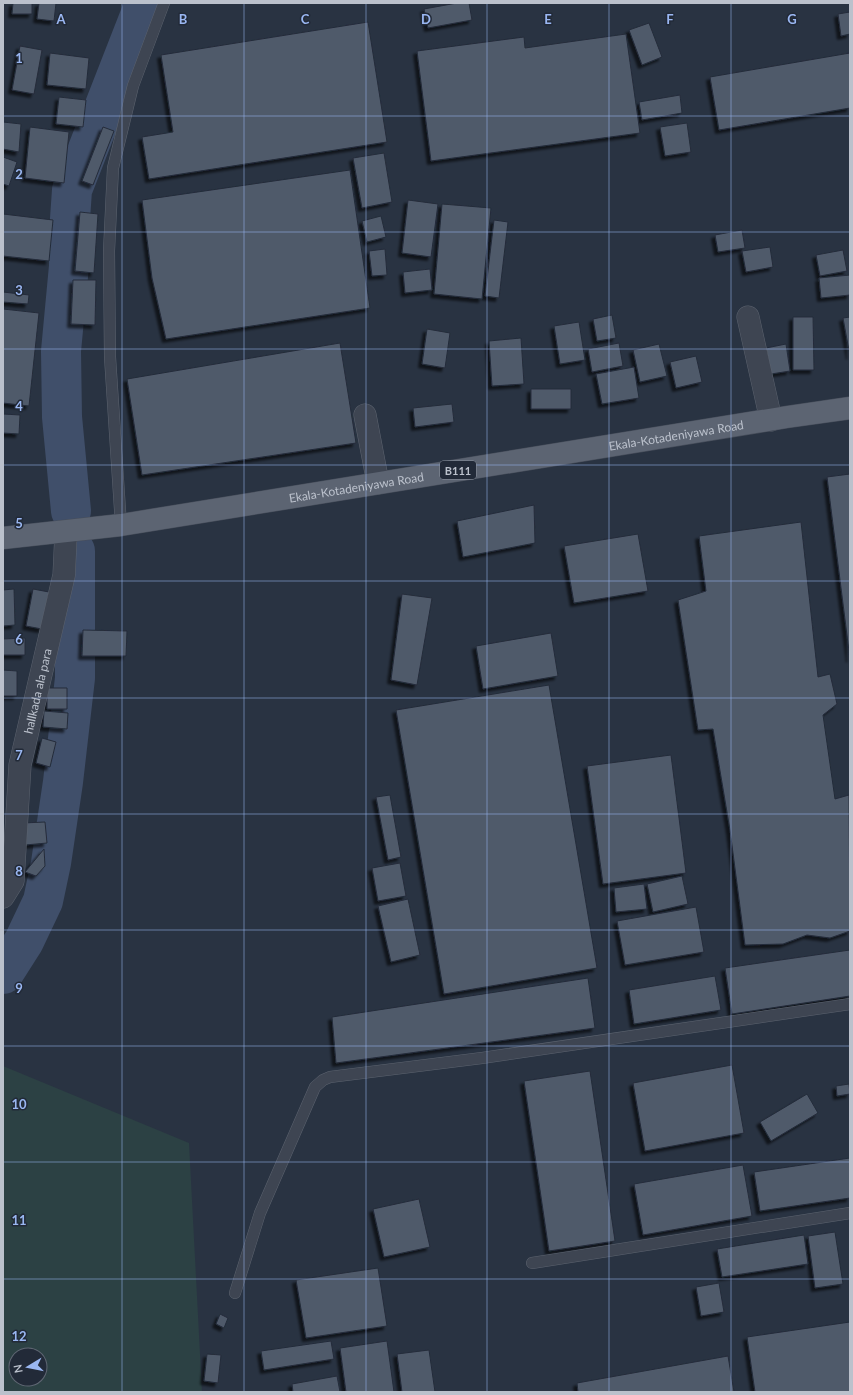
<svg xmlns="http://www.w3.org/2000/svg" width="853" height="1395" viewBox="0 0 853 1395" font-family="Lato,sans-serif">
<defs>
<filter id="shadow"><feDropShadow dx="-3.5" dy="3.5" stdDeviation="1" flood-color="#0009"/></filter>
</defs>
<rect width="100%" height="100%" fill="#293342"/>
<path fill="#2c4144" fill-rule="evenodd" d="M3,1066L189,1143L202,1392H3ZM16,1355H40V1379H16Z"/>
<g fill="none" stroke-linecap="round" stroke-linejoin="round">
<path stroke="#404f6a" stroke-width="40" d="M71,511L62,417L61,351L69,266L70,219L72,190L145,3
M3,974L24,941L43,901L51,863L63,782L75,678V551"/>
</g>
<path fill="#505a6b" stroke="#242c3a" filter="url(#shadow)" d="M13,3H32V14H12Z
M39,3H56L54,21L37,19Z
M457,3H469L472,20L428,28L424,9Z
M850,12V34L841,36L838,14Z
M368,22L387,142L149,179L142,137L173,132L161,55Z
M649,23L662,57L642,65L629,30Z
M626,34L640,133L431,161L417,51L524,37L525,48Z
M20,46L42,50L34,94L12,90Z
M50,53L89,58L86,89L47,85Z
M850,53V108L719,130L710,77Z
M680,95L682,113L642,120L639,102Z
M59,97L86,100L83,127L56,124Z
M3,122L21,124L19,152L3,149Z
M687,123L691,152L665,156L660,127Z
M30,127L69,132L64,183L25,178Z
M103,127L114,131L93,185L82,181Z
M384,153L392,202L362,208L353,158Z
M3,157L17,162L9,186L3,184Z
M350,170L370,308L166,339L152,278L142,200Z
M408,200L438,204L431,257L402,253Z
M442,204L491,208L482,299L434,294Z
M80,212L98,214L94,273L75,271Z
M3,214L53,220L49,261L3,256Z
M381,216L386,237L367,242L362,221Z
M494,220L508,222L499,298L485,296Z
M742,230L745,248L718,252L715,235Z
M770,247L773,267L746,272L742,251Z
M385,249L387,275L372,276L369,251Z
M843,250L847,271L820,276L816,255Z
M430,269L432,290L405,293L403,272Z
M850,275V295L821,298L819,278Z
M73,280H96L95,325L71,324Z
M3,292L29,295L28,304L3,302Z
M3,309L39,313L29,406L3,403Z
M612,315L616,338L597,341L593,319Z
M793,317H813L814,370H793Z
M850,317V356L843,318Z
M579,322L585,360L560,364L554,326Z
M427,329L450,333L445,368L422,364Z
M521,338L524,384L492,386L489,341Z
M340,343L356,443L142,475L127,379Z
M619,343L623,366L592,372L588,349Z
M659,344L667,376L640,382L633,350Z
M786,344L790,371L771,374L766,348Z
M696,356L702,382L676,388L670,362Z
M634,367L639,398L602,404L596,374Z
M531,389H571V409H531Z
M452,404L454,422L415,427L413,408Z
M3,414L20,415L19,434L3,433Z
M850,474V659L827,477Z
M534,505L535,543L463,557L457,521Z
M801,522L818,677L830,674L837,704L823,715L835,799L849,795L850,931L830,938L807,935L783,944L745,945L730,830L713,729L698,730L678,600L706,591L699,536Z
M638,534L648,591L574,603L564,546Z
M14,589L15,625L3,626V590Z
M33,589L49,592L42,629L26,626Z
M402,594L432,598L417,685L391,680Z
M83,630L127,631L126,656H82Z
M551,633L558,676L483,689L476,646Z
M25,638V655H3V639Z
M3,670L17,671V696H3Z
M549,685L597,968L444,994L396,710Z
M47,688H67V709H47Z
M44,711L68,713L67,729L43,727Z
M42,738L56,742L50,767L36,763Z
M671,755L686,873L603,884L587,766Z
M390,795L401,857L388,860L376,797Z
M45,822L47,843L25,845L23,823Z
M44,849L45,866L36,876L25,872Z
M400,863L406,896L378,901L372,868Z
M682,876L688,904L653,912L647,884Z
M644,884L647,909L616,912L614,888Z
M408,899L420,955L391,962L378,906Z
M696,907L704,952L625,965L617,921Z
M850,950V996L732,1014L725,968Z
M715,976L721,1010L634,1024L629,990Z
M588,978L595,1028L336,1063L332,1017Z
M732,1065L744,1133L645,1151L633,1083Z
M590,1071L615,1241L549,1251L524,1081Z
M849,1084L850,1094L837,1096L836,1086Z
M807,1094L818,1113L771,1141L760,1122Z
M850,1158V1198L760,1211L754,1172Z
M743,1165L752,1216L643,1235L634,1184Z
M419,1199L430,1247L384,1257L373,1209Z
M835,1232L843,1284L815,1288L808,1236Z
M804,1235L808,1264L722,1277L717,1249Z
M378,1268L387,1326L306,1338L296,1280Z
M719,1283L724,1312L701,1316L696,1287Z
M220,1314L228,1318L224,1328L216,1324Z
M850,1322V1392H755L747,1337Z
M331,1341L334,1359L264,1370L261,1351Z
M387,1341L394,1392H346L340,1348Z
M429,1350L435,1392H402L397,1354Z
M207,1354L221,1355L218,1383L204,1381Z
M728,1356L734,1392H578L577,1383Z
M337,1376L340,1392H293L292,1384Z"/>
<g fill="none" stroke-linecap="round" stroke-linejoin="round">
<defs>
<path id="lane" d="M121,525L110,357L109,251L113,168L133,86L164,3
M532,1263L850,1213
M235,1293L260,1213L315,1087L323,1080L330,1077L482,1058L850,1004"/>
<g id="street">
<path d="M748,317L771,420"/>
<path d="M365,415L378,483"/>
<path id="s1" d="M3,897L13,881L20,765L64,575L66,532"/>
</g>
<g id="primary">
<path id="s2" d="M3,538L121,525L787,417L850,408"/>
</g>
</defs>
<use href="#lane" stroke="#5c636f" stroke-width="12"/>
<use href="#street" stroke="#5c636f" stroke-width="23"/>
<use href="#primary" stroke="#474e5b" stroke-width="23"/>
<use href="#lane" stroke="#3e4552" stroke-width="11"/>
<use href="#street" stroke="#3e4552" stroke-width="22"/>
<use href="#primary" stroke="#5c6472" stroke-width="22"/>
</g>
<path fill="none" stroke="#9ab7f2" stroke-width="1" stroke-opacity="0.55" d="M122,3V1392M244,3V1392M366,3V1392M487,3V1392M609,3V1392M731,3V1392M3,116H850M3,232H850M3,349H850M3,465H850M3,581H850M3,698H850M3,814H850M3,930H850M3,1046H850M3,1162H850M3,1279H850"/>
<g text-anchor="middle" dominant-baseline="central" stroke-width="3" stroke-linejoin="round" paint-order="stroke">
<rect fill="#222a38" stroke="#8d94a0" stroke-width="1" x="440" y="461" width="36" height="18" rx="3"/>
<g font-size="11" font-weight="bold" fill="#bbc1cc">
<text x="458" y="470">B111</text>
</g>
<g font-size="12" fill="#bbc1cc" stroke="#222a38">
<text stroke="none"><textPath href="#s2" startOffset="681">Ekala-Kotadeniyawa Road</textPath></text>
<text stroke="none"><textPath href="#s2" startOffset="357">Ekala-Kotadeniyawa Road</textPath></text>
<text stroke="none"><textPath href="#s1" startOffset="211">hallkada ala para</textPath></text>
</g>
</g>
<g font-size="13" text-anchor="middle" font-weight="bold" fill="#9ab7f2" stroke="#222a38" stroke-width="3" stroke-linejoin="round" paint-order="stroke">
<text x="61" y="24">A</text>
<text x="183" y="24">B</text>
<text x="305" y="24">C</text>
<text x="426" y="24">D</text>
<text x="548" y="24">E</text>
<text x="670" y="24">F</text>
<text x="792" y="24">G</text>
<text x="19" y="63">1</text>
<text x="19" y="179">2</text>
<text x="19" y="295">3</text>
<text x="19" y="411">4</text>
<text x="19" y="528">5</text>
<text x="19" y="644">6</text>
<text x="19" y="760">7</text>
<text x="19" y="876">8</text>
<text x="19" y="993">9</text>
<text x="19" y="1109">10</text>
<text x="19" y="1225">11</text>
<text x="19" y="1341">12</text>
</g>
<rect width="853" height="1395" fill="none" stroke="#bbc1cc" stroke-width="8"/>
<g transform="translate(28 1367) rotate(260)"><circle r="19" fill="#222a38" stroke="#5f6673"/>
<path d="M0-3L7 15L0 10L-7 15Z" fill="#9ab7f2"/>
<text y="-6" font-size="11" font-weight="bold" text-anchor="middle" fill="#bbc1cc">N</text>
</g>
</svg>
